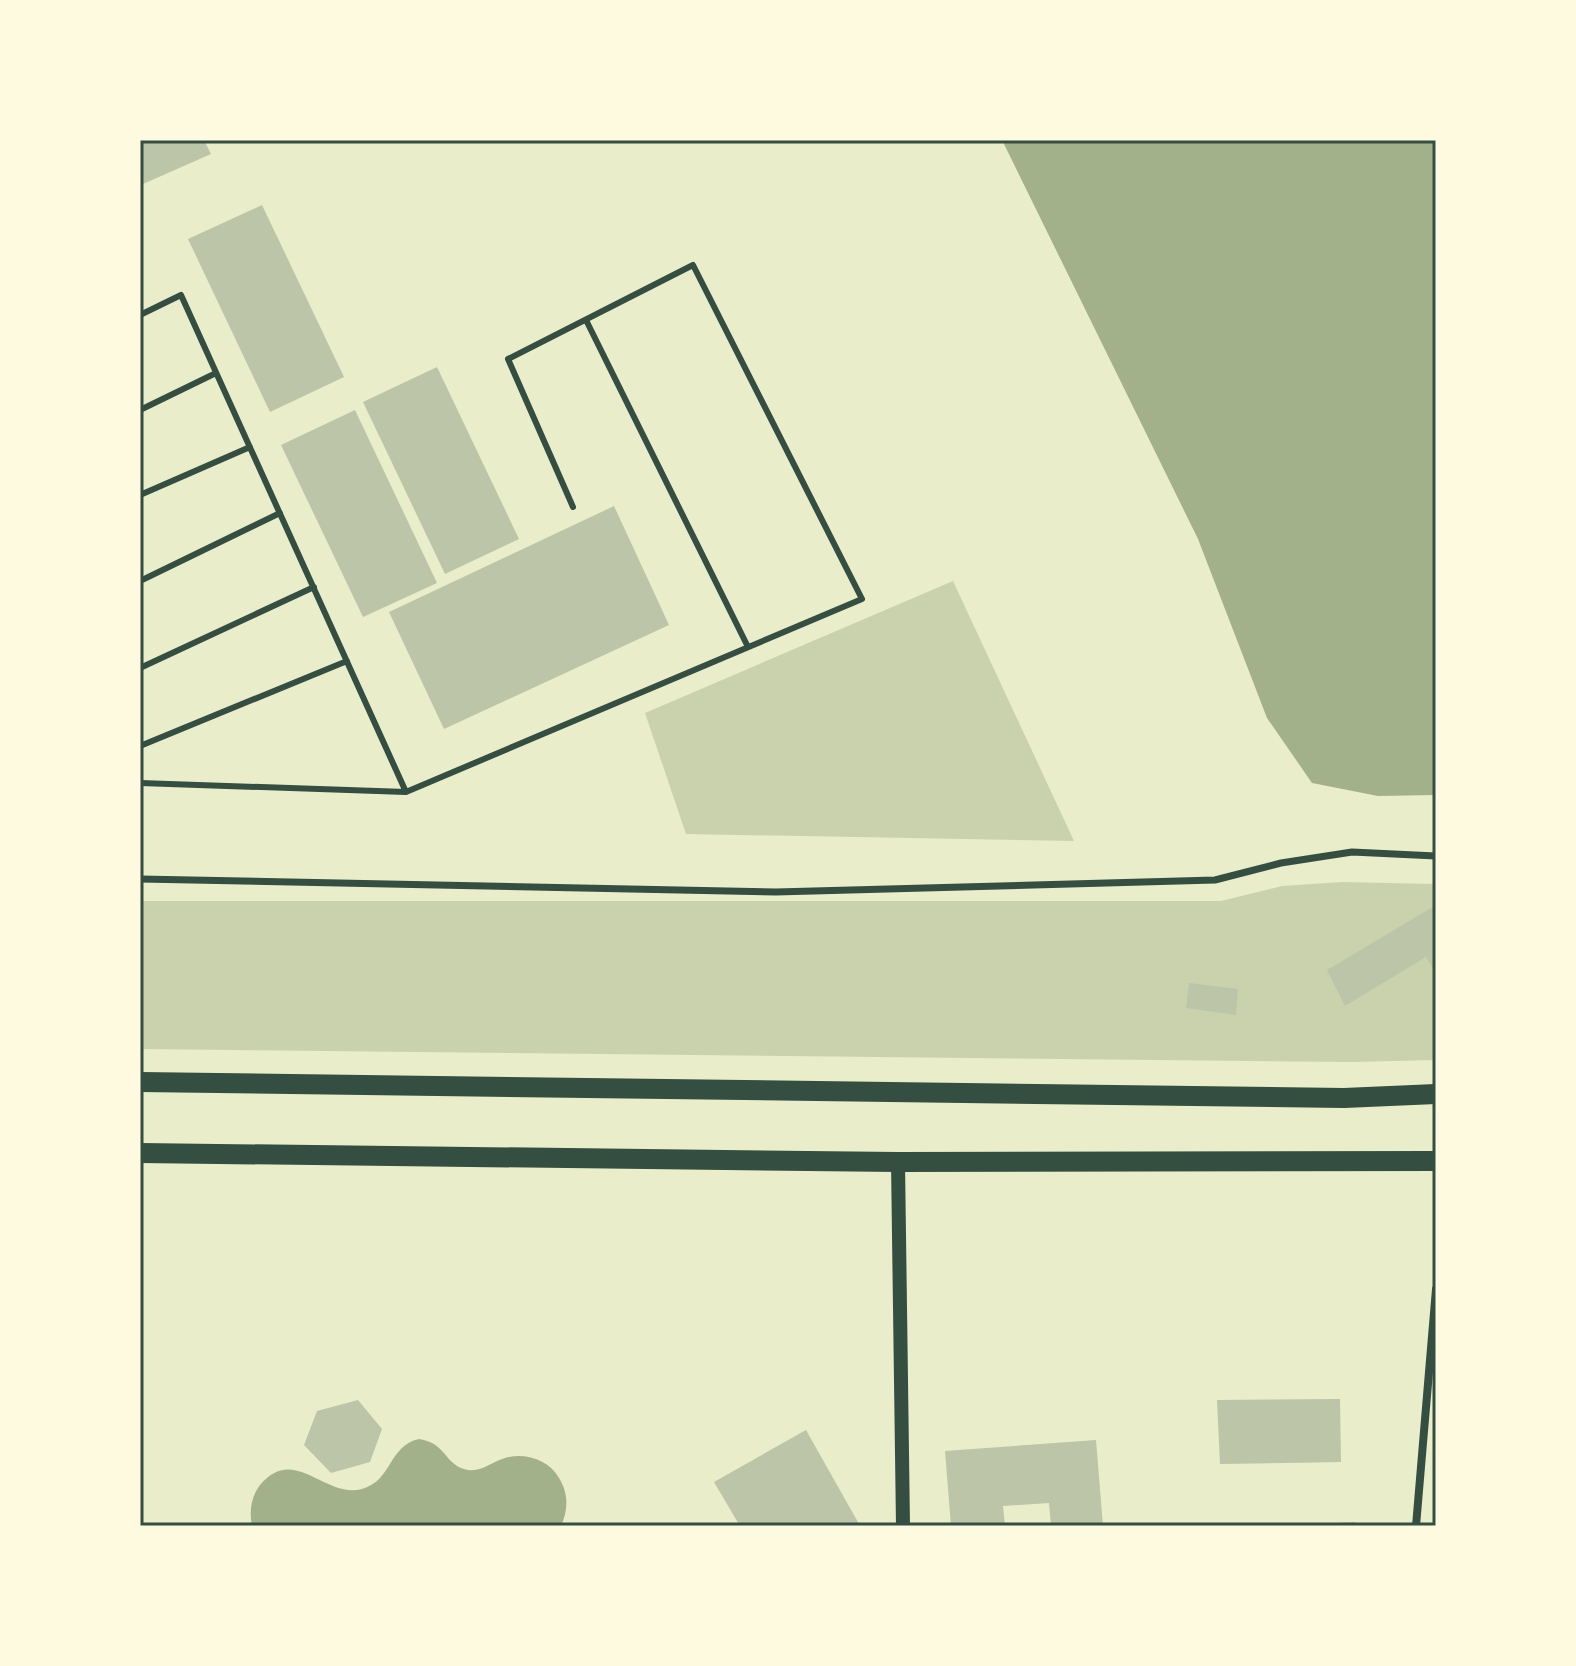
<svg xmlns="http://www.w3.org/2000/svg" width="1576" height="1666" viewBox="0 0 1576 1666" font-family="'Titillium Web',sans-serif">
<rect width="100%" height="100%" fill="#e9edc9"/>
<path fill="#cad2ad" d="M953,581L1074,841L686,834L645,713Z
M1342,882L1436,884V1060L1351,1062L140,1049V901H1221L1282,886Z"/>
<path fill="#a3b18a" d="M1002,140H1436V795L1378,796L1312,783L1267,718L1198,539Z
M419,1439C446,1443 444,1463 464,1469C480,1474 491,1462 505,1458C525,1452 549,1460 559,1478C569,1494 568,1510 561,1526H252C249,1512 251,1497 260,1485C295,1444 324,1499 362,1489C393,1480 388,1446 419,1439Z"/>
<path fill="#bcc5a7" d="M140,140H204L211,154L143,184L140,176Z
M262,205L344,377L270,412L188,239Z
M437,367L519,539L445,574L363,402Z
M355,410L437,583L363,617L281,445Z
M614,506L669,625L444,729L389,612Z
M1436,905V974L1426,957L1345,1006L1327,970Z
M1189,983L1238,989L1236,1015L1186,1008Z
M1340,1399L1341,1462L1220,1464L1217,1400Z
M358,1400L382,1429L370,1462L331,1473L304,1445L317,1411Z
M806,1430L859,1524L856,1526H740L714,1482Z
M1096,1440L1103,1526H1051L1049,1503L1003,1506L1005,1526H951L945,1451Z
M1355,1522V1526H1319V1524Z"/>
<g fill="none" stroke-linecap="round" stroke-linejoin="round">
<path stroke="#344e41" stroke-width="6" d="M140,315L181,295L406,792
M586,320L748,647
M140,410L216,373
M140,495L250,447
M140,581L280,513
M140,668L314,587
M140,746L347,661
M140,783L406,792L862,599L693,265L508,359L573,507"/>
<path stroke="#344e41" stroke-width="7" d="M140,879L776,892L1215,880L1281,863L1352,852L1436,856"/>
<path stroke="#344e41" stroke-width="8" d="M1416,1526L1436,1289"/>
<path stroke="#344e41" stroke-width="14" d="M898,1162L903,1526"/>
<path stroke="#344e41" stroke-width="20" d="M140,1082L1344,1098L1436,1094
M140,1153L898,1162L1436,1161"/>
</g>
<rect width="1576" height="1666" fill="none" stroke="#fefae0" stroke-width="284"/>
<rect x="142" y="142" width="1292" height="1382" fill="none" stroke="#344e41" stroke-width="3"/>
</svg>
